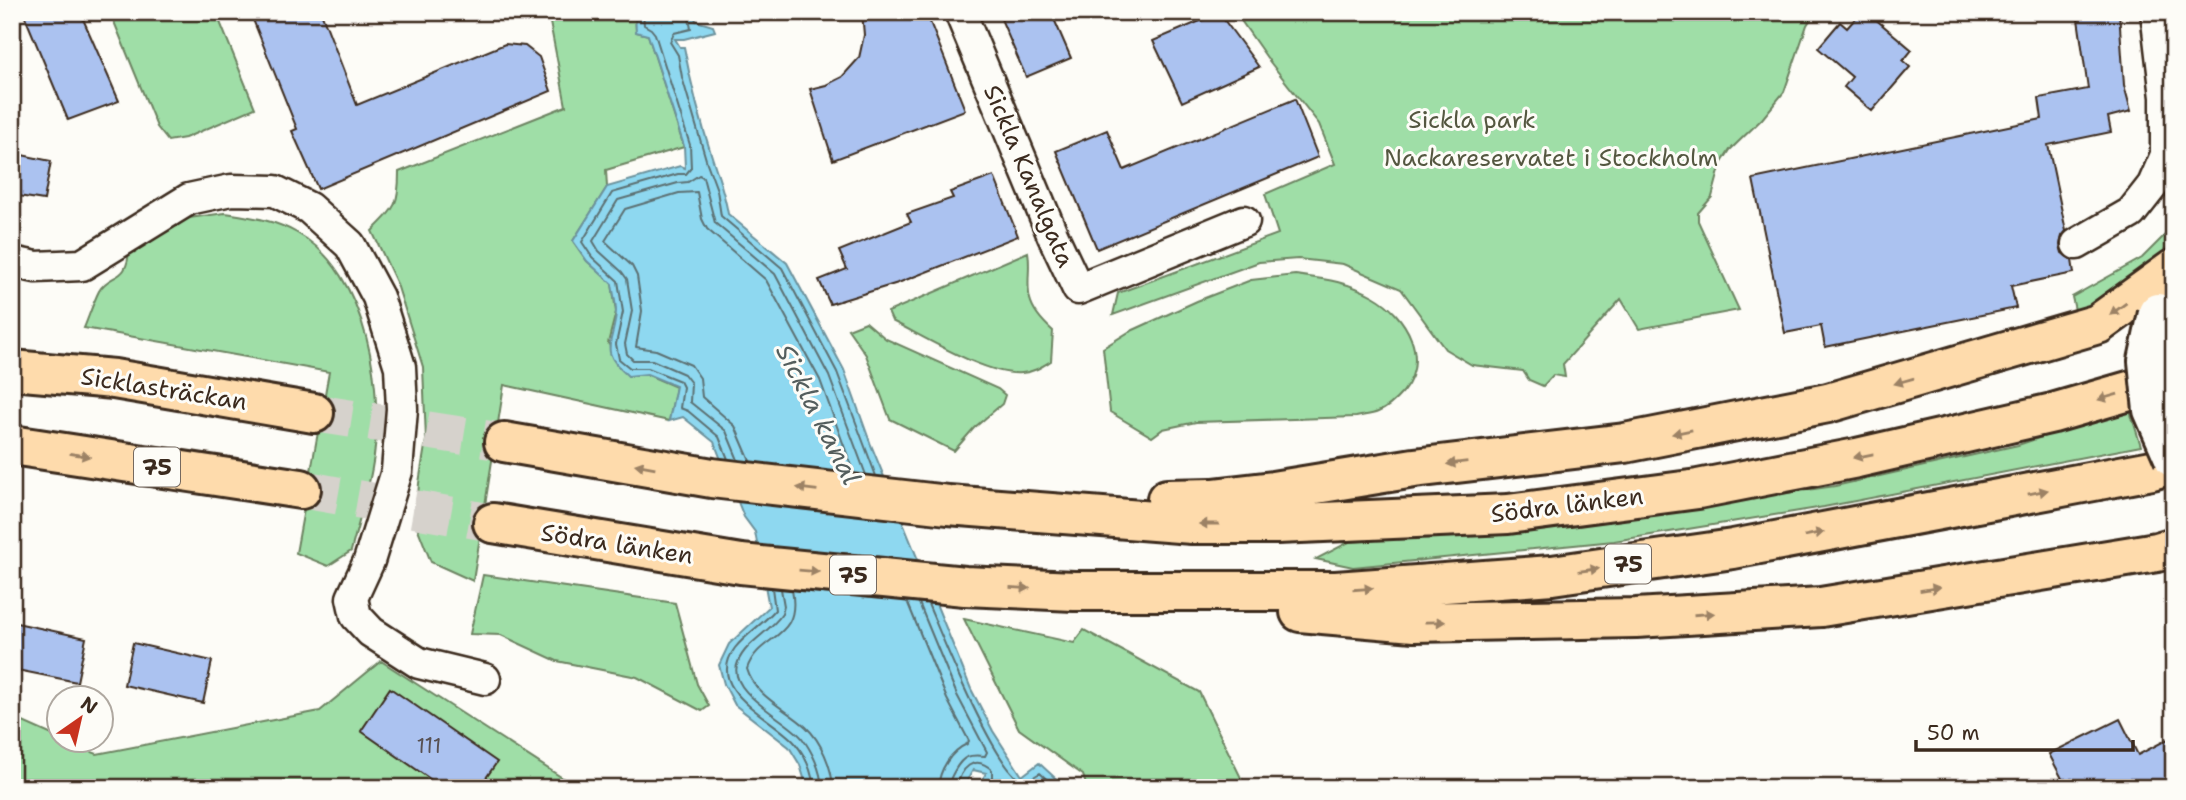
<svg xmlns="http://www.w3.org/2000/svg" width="2186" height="800" viewBox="0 0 2186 800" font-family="'Shantell Sans',sans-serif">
<rect width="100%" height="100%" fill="#fdfcf7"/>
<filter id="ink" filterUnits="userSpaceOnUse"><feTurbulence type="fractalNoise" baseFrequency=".0143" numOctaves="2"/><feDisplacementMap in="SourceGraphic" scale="14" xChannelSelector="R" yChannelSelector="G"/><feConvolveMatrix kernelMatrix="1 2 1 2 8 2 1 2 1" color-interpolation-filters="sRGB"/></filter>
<g filter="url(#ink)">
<path fill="#9fdea7" stroke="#6d8462" stroke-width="2" d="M110,12H196L198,15L216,12L255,108L185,138L168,141L157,127Z
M548,12H635L636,32L648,35L684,147L606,170L607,187L573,241L587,261L612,283L616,312L608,343L628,376L646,374L676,387L669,421L504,385L473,581L431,562L416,524L419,483L426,440L423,367L397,284L372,231C395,208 399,205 399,172L566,106Z
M1235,12H1815L1807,25L1784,92L1762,119L1730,150L1721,164L1712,197L1698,213V221L1739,310L1639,329L1621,299L1563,364L1565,377L1553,375L1543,386L1529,380L1523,371L1472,365L1445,349L1401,289L1343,264L1298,259L1259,262L1113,315L1118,293L1278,234L1265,194L1335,164L1319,124L1270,62Z
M225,213C251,217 274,220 297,233C368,272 386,395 372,468C367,496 358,524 351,551L328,566L296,553L329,372L84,328C89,316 93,303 99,291C111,271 128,284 129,248L189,218Z
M2174,226V252L2104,303L2075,310L2072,297L2142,258Z
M1028,252C1031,268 1026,284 1030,299C1033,311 1044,323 1053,331L1051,361C1041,367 1034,372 1022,373C989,377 923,336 892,321L888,312Z
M1295,275C1325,279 1346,281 1373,296C1407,315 1430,358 1403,392C1396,400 1388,408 1378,412C1371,415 1363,415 1356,417L1196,422L1163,429L1152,437L1110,412L1103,348L1129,332L1197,301L1251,280Z
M866,322L886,339L998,389L1005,395L1002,404L974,428L954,451L890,419L866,355L848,329Z
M2129,408L2141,446L1824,507L1614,541L1353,567L1316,559L1349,542L1467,533L1614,517L1835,486L2018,445Z
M483,575L675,603L697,684L709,706L702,711L637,677L557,661L501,635L470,634Z
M964,619L1074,643L1084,630L1199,692L1246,788H1087L1083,775L1019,729Z
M381,661L578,788H12V717L59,738L60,740L65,741L97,754L320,711Z"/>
<path fill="#8ed8f0" stroke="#6d929c" stroke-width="2" d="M635,12H694L696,21L713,26L715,31L684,39H675L680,47H684C691,85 701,123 713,160C719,178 725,195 728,214L787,263L844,370L871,445L971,689L993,731L1022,776L1039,763L1066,788H978L986,773L973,770L963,788H807L800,765L789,747L735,705L724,684L719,665L729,644L769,607L755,532L744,517L714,442L683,417L669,421L676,386L647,374L628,376C596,348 615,344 616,311C616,302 613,292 612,284L587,261L573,241L607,187L680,166L685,168L684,146L648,35L636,32Z"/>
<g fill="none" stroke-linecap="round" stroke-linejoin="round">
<path stroke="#5c7072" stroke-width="2" d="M643,12L644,25L651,29L655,34L690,145L691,168L686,174H678L612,193L582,242L592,257L618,281L623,312L616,344L619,359L630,368H648L680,381L683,387L680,408L688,411L719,437L728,459
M688,12L691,29L674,33L670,42L678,55L682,77L707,163L717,190L721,216L782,268L837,372L876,476
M738,460L726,431L690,402L691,383L684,374L652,360H633L627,354L625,344L632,311L627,279L622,272L599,251L593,241L618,200L678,183L688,182L699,175L703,177L715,223L775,274L829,376L866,475
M750,461L735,426L702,397L700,378L691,365L656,350L636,347L642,311L637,276L632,266L605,241L625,209L679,193L697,192L702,219L707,229L766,280L820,380L854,473
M772,588L775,610C763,624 746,634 735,648C703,691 774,718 795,743C805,755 812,772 814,788
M781,589L784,606L782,614C770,632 746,642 738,662C725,692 787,719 802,738C812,751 821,770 822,788
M792,590C802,641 759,633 747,669C755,697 787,709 806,727C821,741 832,767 833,788
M907,601L947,699L969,741L967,744C951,751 939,770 938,788
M919,603L957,695L987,752L985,756C969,754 963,756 955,770C951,777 949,781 949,788
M928,604C940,632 999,780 1025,782L1040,773L1056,788
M957,788C960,769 974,753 992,770V777L986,788"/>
</g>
<path fill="#abc2f0" stroke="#3b2a1e" stroke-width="2" d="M23,12H80L119,101L68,120Z
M250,12H321L357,105L505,44L525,46L539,57L551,91L318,189L292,131L297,129Z
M862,12H926L965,110L833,160L810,89L826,85L842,77L859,58L864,35Z
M998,12H1051L1071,58L1026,77Z
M1861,12H1867L1912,50L1903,61L1910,67L1872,111L1844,87L1852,77L1818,48L1840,22L1847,28Z
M2077,12H2119L2124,85L2131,111L2108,117L2111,132L2048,145L2066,231L2062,236L2060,245L2062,253L2072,260L2074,273L2011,286L2016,308L1825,347L1821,326L1785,333L1753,179L2042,119L2039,98L2088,89Z
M1219,13L1259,67L1182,102L1153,41Z
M1295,99L1318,157L1097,249L1056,151L1107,130L1124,170Z
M12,153L51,161L44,200L12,195Z
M994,176L1018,236L898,283L830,304L819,280L847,269L839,251L911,222L907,214L953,198L950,192Z
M12,622L86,638L77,682L12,669Z
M133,643L212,661L203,703L124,685Z
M390,688L497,762L479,788H443L361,731Z
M2120,719L2138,755L2174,736V788H2067L2049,754Z"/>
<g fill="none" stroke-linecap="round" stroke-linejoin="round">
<path stroke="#d6d2cc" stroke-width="38" stroke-dasharray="38 19" stroke-linecap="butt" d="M314,413L504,442
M301,489L493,523"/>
<defs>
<path id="street" d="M960,12L1053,236L1078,289L1244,221
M2077,244L2131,213L2153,185L2166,155V97L2156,12
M12,262L36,267L82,265L189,199L231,190L275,191L309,208L350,245L378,297L400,367L402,409L397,471L369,561L352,598L356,616L371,632L419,663L485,679"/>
<path id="highway" d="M12,370L114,379L314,413
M504,442L712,478L948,505L1192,524H1277L1508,514L1698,489L1857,458L2053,413L2174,378
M12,445L301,489
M1167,499L1213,498L1273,491L1414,468L1625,443L1828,403L2098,324L2174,269
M493,523L741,564L965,586L1074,591H1336L1552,575L1733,549L2152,470L2174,463
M1300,612L1414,622L1636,618L1821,607L2157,552L2174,547"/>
</defs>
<use href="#street" stroke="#3b2a1e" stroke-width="35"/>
<use href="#highway" stroke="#3b2a1e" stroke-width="44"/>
<use href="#street" stroke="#fdfcf7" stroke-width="30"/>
<use href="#highway" stroke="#fedbac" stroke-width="38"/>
<defs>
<path id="secondary-bridge" d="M2158,313L2148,361L2153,410L2174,458"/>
</defs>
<use href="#secondary-bridge" stroke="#3b2a1e" stroke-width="44" stroke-linecap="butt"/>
<use href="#secondary-bridge" stroke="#fdfcf7" stroke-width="38"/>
</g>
<defs><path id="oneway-solid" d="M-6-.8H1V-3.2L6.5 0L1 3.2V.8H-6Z" transform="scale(1.75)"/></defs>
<g fill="#9c8265">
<use href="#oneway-solid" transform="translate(2118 309) rotate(144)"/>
<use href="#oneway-solid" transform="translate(1904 381) rotate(164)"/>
<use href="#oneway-solid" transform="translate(2108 397) rotate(164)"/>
<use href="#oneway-solid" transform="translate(1682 432) rotate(169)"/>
<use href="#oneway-solid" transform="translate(80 455) rotate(9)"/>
<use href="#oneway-solid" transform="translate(1863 456) rotate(168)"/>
<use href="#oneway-solid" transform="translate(1457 463) rotate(173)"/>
<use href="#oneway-solid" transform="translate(645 466) rotate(-170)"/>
<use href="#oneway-solid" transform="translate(807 489) rotate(-173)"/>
<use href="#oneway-solid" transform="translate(2038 492) rotate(-11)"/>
<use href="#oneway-solid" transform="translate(1209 524) rotate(180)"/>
<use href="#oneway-solid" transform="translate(1814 534) rotate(-11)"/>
<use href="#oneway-solid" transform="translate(1589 570) rotate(-8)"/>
<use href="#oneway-solid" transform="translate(809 571) rotate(5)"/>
<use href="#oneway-solid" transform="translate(1020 588) rotate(3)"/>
<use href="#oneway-solid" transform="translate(1363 589) rotate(-4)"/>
<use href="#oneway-solid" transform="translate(1930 589) rotate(-9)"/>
<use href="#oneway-solid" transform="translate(1704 614) rotate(-4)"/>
<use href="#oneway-solid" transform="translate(1435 622) rotate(-1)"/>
</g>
</g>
<g text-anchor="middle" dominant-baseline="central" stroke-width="6" stroke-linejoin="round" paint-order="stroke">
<g font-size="21" fill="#575052">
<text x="429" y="746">111</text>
</g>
<g fill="#fdfcf7" stroke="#75695f" stroke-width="2">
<rect x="134" y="447.5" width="46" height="39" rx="5"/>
<rect x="1605" y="544.5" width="46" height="39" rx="5"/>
<rect x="830" y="555.5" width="46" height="39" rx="5"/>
</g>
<g font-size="23" font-weight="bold" fill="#3b2a1e">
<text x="157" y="467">75</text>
<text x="1628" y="564">75</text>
<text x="853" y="575">75</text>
</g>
<g font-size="24" fill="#545740" stroke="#fdfcf7">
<text x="1472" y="120">Sickla park</text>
<text x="1551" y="158">Nackareservatet i Stockholm</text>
</g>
<g font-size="24" fill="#3b2a1e" stroke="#fdfcf7">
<text transform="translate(1029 176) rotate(67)">Sickla Kanalgata</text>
<text transform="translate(164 389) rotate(9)">Sicklasträckan</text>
<text transform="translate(1567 505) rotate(-7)">Södra länken</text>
<text transform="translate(617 544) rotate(9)">Södra länken</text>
</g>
<g font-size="26" font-style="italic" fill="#545e5d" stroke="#fdfcf7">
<text transform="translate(819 414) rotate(63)">Sickla kanal</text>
</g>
</g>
<rect width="2186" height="800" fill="none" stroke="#fdfcf7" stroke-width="42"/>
<rect x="21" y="21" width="2144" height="758" fill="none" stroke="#3b2a1e" stroke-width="2.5" filter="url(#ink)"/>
<g transform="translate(80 719) rotate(34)"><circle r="33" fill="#fdfcf7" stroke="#afa8a0" stroke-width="2"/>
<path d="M0-5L12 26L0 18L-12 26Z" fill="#c8321e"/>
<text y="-10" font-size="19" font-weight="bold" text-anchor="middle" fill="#3b2a1e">N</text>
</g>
<path d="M1916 740v10h217v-10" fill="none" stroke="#3b2a1e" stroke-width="3.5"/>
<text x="1927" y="740" font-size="21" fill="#3b2a1e" stroke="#fdfcf7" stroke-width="5" paint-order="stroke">50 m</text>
</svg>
